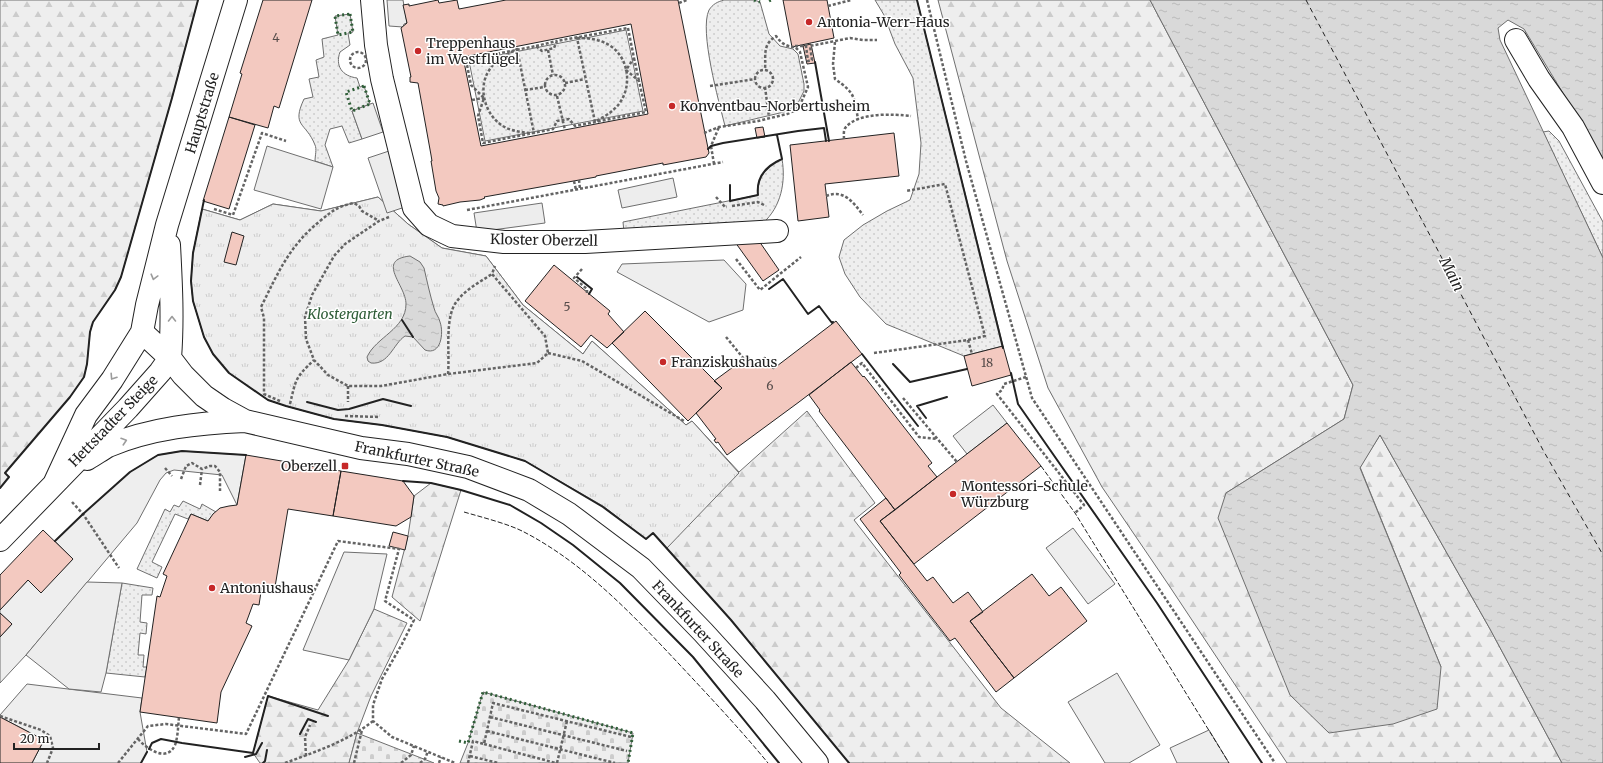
<svg xmlns="http://www.w3.org/2000/svg" width="1603" height="763" viewBox="0 0 1603 763" font-family="Merriweather,serif">
<defs>
<pattern id="grass-dots" width="8" height="8" patternUnits="userSpaceOnUse"><rect width="8" height="8" fill="#eee"/><path d="M2 2h.1M6 6h.1" fill="none" stroke="#ccc" stroke-width="1.8" stroke-linecap="round"/></pattern>
<pattern id="forest-firs" width="22" height="20" patternUnits="userSpaceOnUse"><rect width="22" height="20" fill="#eee"/><path d="M5 1l3.5 6h-7zM16 11l3.5 6h-7z" fill="#ccc"/></pattern>
<pattern id="cemetery-stones" width="16" height="16" patternUnits="userSpaceOnUse"><rect width="16" height="16" fill="#eee"/><path d="M2 7V4a2 2 0 0 1 4 0v3zM10 15v-3a2 2 0 0 1 4 0v3z" fill="#ccc"/></pattern>
<pattern id="park-tufts" width="24" height="20" patternUnits="userSpaceOnUse"><rect width="24" height="20" fill="#eee"/><path d="M3 7l-1-3M5 7V3M7 7l1-3M15 17l-1-3M17 17v-4M19 17l1-3" fill="none" stroke="#ccc"/></pattern>
<pattern id="water-ripples" width="26" height="14" patternUnits="userSpaceOnUse"><rect width="26" height="14" fill="#d9d9d9"/><path d="M2 4q2-2 4 0t4 0M15 11q2-2 4 0t4 0" fill="none" stroke="#bababa"/></pattern>
</defs>
<rect width="100%" height="100%" fill="#fff"/>
<path fill="url(#grass-dots)" stroke="#6f6f6f" d="M724,0H754L760,2L769,34L780,46L793,49L798,54L804,84V91L797,105L784,112L725,126C719,102 699,31 709,10C713,4 717,2 724,0Z
M875,0H917L1003,346L964,356L886,324L860,297L845,274L839,257L844,240L863,225L887,211L910,200L919,174L921,143L913,78L895,44L884,15Z
M350,14L353,32L348,33L350,45L340,52C335,66 342,76 357,78L360,87L364,86L370,104L352,111L362,139L349,143L342,126L330,129L325,145L333,167L315,161C315,156 317,149 315,145C306,122 291,127 304,99L313,97L309,79L319,77L316,60L324,57L322,39L338,35L335,16Z
M626,30L643,111L485,141L469,61Z
M1549,131L1559,141L1603,222V258L1543,132Z
M782,159C786,182 781,207 763,223L624,232L623,222L758,195C757,178 766,166 782,159Z
M183,501L200,509L202,504L216,512L208,521L191,514L188,519L175,514L152,562L162,567L157,578L137,569L165,509L170,512L174,505L179,507Z
M122,583L153,588L152,595H142L140,622L147,623L146,634L140,633L138,655H144L143,667H147L145,677L106,673Z"/>
<path fill="url(#forest-firs)" stroke="#6f6f6f" d="M0,0H198L172,98L121,277L115,290L93,322L90,332L87,364L84,377L70,397L5,473L9,477L0,488Z
M938,0H1150L1353,385L1344,419L1226,493L1441,667L1360,467L1380,435L1490,629L1562,763H1287L1168,584L1102,487L1048,388L1007,261Z
M378,197L408,224L442,248L486,256L523,305L583,354L592,341L686,425L692,421L739,472L807,411L875,503L854,520L1001,708L1070,763H849L731,620L653,533L646,539L603,506L525,461L447,437L382,425L334,419L286,406L268,400L229,373L213,354L204,337L193,301L191,281L193,253L202,209L240,220L273,204L321,211Z
M431,483L461,490L420,621L392,597L408,536L414,496Z
M374,609L407,623L371,696L357,733L349,763H260L253,753L268,696L318,710L349,660Z"/>
<path fill="url(#cemetery-stones)" stroke="#6f6f6f" d="M483,692L633,733L628,763H460L468,743Z
M357,733L434,763H349Z"/>
<path fill="url(#park-tufts)" stroke="#6f6f6f" d="M378,197L408,224L442,248L486,256L523,305L583,354L592,341L686,425L692,421L739,473L667,548L653,533L646,539L603,506L525,461L447,437L382,425L334,419L286,406L268,400L229,373L213,354L204,337L193,301L191,281L193,253L202,209L240,220L273,204L321,211Z"/>
<path fill="#eee" stroke="#6f6f6f" d="M724,260L746,284L743,310L709,322L617,272L622,264Z
M182,451L246,455L237,505L222,475L174,470L166,473L160,480L137,523L26,655L0,683V637L12,624L0,613V610L28,580L41,592L73,559L55,541L83,514L130,472L158,455Z
M1073,528L1115,584L1088,604L1046,548Z
M344,552L387,554L374,609L349,660L303,650Z
M1117,673L1160,745L1129,763H1105L1068,702Z
M27,684L142,698L140,712L147,752L141,763H32L44,740L0,717V715Z
M1209,730L1229,763H1177L1170,748Z"/>
<path fill="#ededed" stroke="#6f6f6f" d="M387,0H403L407,23L404,24L403,27L389,26Z
M373,103L383,132L362,139L352,111Z
M267,146L333,167L321,209L254,190Z
M389,151L408,206L387,213L368,158Z
M673,178L677,197L622,208L618,190Z
M542,203L545,223L477,232L474,213Z
M993,405L1007,423L967,454L953,436Z
M87,582L122,583L106,673L101,692L69,689L26,655Z"/>
<path fill="url(#water-ripples)" stroke="#6f6f6f" d="M1150,0H1603V159L1524,29L1508,20L1498,28L1500,40L1603,258V763H1562L1490,629L1380,435L1360,468L1441,667L1437,709L1393,724L1329,733L1290,695L1218,518L1226,493L1344,419L1353,385Z
M410,256L420,262L424,268C427,281 430,295 434,308C435,313 439,317 440,322C444,333 441,356 425,350L413,337L405,336C393,344 389,365 371,363L368,361L367,357C376,337 406,329 406,304C406,285 375,260 410,256Z"/>
<g fill="none" stroke-linecap="round" stroke-linejoin="round">
<path stroke="#222" stroke-width="1" stroke-dasharray="5 4" stroke-linecap="butt" d="M1306,0L1543,450L1603,555"/>
</g>
<path fill="#f3c9c0" stroke="#222" fill-rule="evenodd" d="M263,0H312L279,108L274,106L268,128L229,117L242,74L240,73Z
M438,0L439,3L457,0L459,9L506,0H678L709,153L706,157L663,165V163L596,176V177L484,197L485,198L480,200L460,202L443,206V205L438,204L439,198L436,191L431,161H432L431,155L418,83L410,82V77H411L401,28L407,23L403,5L409,4V6ZM631,24L648,114L481,146L463,57Z
M783,0H827L834,38L792,47Z
M811,44L815,63L807,64L803,46Z
M229,117L255,125L229,209L203,201Z
M763,127L765,137L757,138L755,128Z
M894,133L899,176L825,184L829,217L798,221L790,145Z
M232,232L244,236L236,265L224,262Z
M759,241L779,270L763,281L735,242Z
M554,265L610,311L608,314L624,332L607,348L591,335L581,347L525,301Z
M645,311L722,388L688,421L612,343Z
M836,321L862,354L799,402L727,455L718,442L716,443L714,440L716,439L696,413L722,388L714,381L748,356L754,365L765,357L773,369Z
M1003,346L1011,375L972,386L964,356Z
M851,362L863,377L864,376L932,463L928,466L937,477L895,510L819,411L820,410L809,395Z
M1007,423L1041,466L914,564L880,521Z
M246,455L341,471L333,516L288,509L275,587L262,585L259,605L253,604L246,623L252,626L221,692L217,723L140,712L157,596L160,597L167,576L163,574L191,514L208,521L213,514L220,508L229,506L237,505Z
M341,471L403,481L414,496L411,517L396,526L333,516Z
M886,498L895,510L880,521L927,581L933,577L953,603L968,592L983,612L970,621L1014,678L996,692L955,638L950,641L899,575L901,573L860,519Z
M43,530L73,559L41,593L28,580L0,610V575Z
M393,532L408,536L405,550L389,546Z
M1032,574L1049,596L1061,587L1087,621L1014,678L970,621Z
M0,613L12,624L0,637Z
M0,717L44,740L32,763H0Z"/>
<g fill="none" stroke-linecap="round" stroke-linejoin="round">
<defs>
<path id="minor" d="M372,0L376,45L382,79L414,208L429,225L452,236L504,242H585L777,231
M1516,40L1539,79L1573,127L1603,183"/>
<path id="major" d="M169,245C171,283 173,320 170,358
M142,332L170,358L183,375L204,396L223,409L245,421L361,448L408,454L468,467L529,490L569,514L641,568L703,632L765,700L817,763
M87,459C94,455 101,450 108,446C151,428 199,423 245,421
M55,482L86,415L112,380L142,332L147,305L167,225L236,0
M0,540L128,408L160,372L170,358"/>
</defs>
<use href="#minor" stroke="#222" stroke-width="24"/>
<use href="#major" stroke="#222" stroke-width="24"/>
<path stroke="#646464" stroke-width="2.5" stroke-dasharray="3 2" stroke-linecap="butt" d="M927,0L966,161L1032,398L1275,763
M679,3L687,0
M828,6L851,0
M628,28L634,58L626,70L639,81L646,112L575,126L569,119L557,121L553,129L483,143L478,116L484,98L471,85L466,60L536,46L542,51L554,48L557,41Z
M577,38C589,38 601,39 612,47C632,62 632,95 613,110C608,115 601,118 595,122Z
M835,42L833,64L835,79C855,93 854,96 858,119
M536,46L557,41
M795,46H806L808,61L812,60L810,46L850,38L863,40H877
M517,49L534,133C527,133 519,132 512,130C489,124 476,93 488,72C495,60 505,55 517,49Z
M548,50L553,75
M350 60a8 8 0 1 1 16 0a8 8 0 1 1-16 0Z
M634,58L639,81
M755 79a9 9 0 1 1 18 0a9 9 0 1 1-18 0Z
M545 85a10 10 0 1 1 20 0a10 10 0 1 1-20 0Z
M565,83L585,79
M710,86L755,79
M765,87L769,117
M525,90L545,87
M557,96L565,130
M472,100L483,98
M704,133L719,127L758,121L787,114L794,111L800,105L808,87L800,52L795,47C786,47 780,42 776,36C762,45 766,55 765,70
M844,139C844,135 843,130 846,127C859,112 894,114 911,116
M714,164L711,146L719,127
M579,180L580,189
M574,181L576,190
M826,196C844,189 853,202 863,215
M716,197L725,207H727
M732,206L758,202L764,205
M214,209L233,215L262,133L286,141
M467,210L723,162
M389,217L379,221L345,244L334,256L312,295L305,317L306,339L314,360L328,375L348,386H381L448,374L537,363L548,353L545,336L492,274L495,266
M736,259L760,290L801,257
M582,269L574,278L587,289V293
M726,337L744,359
M968,340L972,354
M548,353L582,361L684,421
M874,353L968,340L985,336L945,184L906,191
M856,368L862,363L919,437L937,439
M448,374C450,354 444,317 457,301C466,289 480,282 492,274
M1026,377L1004,384L1002,390L997,394L1084,505L1075,513
M348,386V402
M903,398L957,462
M280,401L264,394V318L261,307C278,273 289,246 320,221C332,211 338,206 354,203L359,206L362,211L379,221
M290,404C296,379 295,378 314,360
M345,416L380,417
M165,468L172,476
M181,479L186,466L192,463L202,469L210,466H215L220,472V491
M200,485L202,469
M72,502L83,514L119,568
M0,716L41,730L50,736L53,748L47,763
M490,717L627,751
M487,731L615,763
M138,739C147,749 167,763 175,745C178,737 178,726 179,717
M484,744L556,763
M306,756L305,737L310,725
M470,756L498,763
M118,763L148,726L166,724L246,734L338,541L399,549L385,601L414,620L402,644L382,679L373,705V721L392,737L455,763
M285,763C315,752 348,741 373,721
M354,763L362,730
M401,763L411,755L414,746
M420,763L425,759L428,751
M439,763L441,757
M468,763L473,741L484,744L493,703L631,737
M557,763L567,721"/>
<use href="#minor" stroke="#fff" stroke-width="22"/>
<use href="#major" stroke="#fff" stroke-width="22"/>
<path stroke="#2f5e38" stroke-width="3" stroke-dasharray="2 3" stroke-linecap="butt" d="M754,0L760,2
M769,1L771,0
M350,14L353,32L338,35L335,16Z
M364,86L370,104L352,111L346,92Z
M459,741L468,743L483,692L633,733L628,763"/>
<path stroke="#222" stroke-width="1" stroke-dasharray="5 2" stroke-linecap="butt" d="M1041,466L1075,513L1229,763
M464,512C481,517 509,524 524,532C584,563 633,615 679,664C709,696 740,729 768,763"/>
<path stroke="#222" stroke-width="2" d="M917,0L1003,348
M815,62L829,141
M708,149L711,146L723,143L798,131L824,128L826,141
M730,185V201L758,195C756,178 766,166 782,159L777,135
M204,200L193,253L191,281L193,301L204,337L213,354L229,373L268,400L286,406L334,419L382,425L447,437L525,461L603,507L646,539L653,533L731,620L849,763
M577,277L592,289L589,294
M769,289L783,279L808,314L819,306L832,323L833,322
M402,320L413,337
M862,354L918,426
M893,364L910,382L967,369
M1011,373L1018,404L1157,603L1262,763
M307,402L338,410L349,409L383,399L411,406
M926,418L917,406L947,397
M403,481L431,483L461,490L510,505L541,523L573,545L620,583L693,657L779,763
M0,488L9,477L5,473L70,397L84,377L87,364L90,332L93,322L115,290L121,277L172,98L198,0
M55,541L83,514L130,472L158,455L182,451L246,455
M300,734L308,719L316,722
M149,749L152,743L161,739L182,743L253,753L268,696L328,716
M245,757L256,754L262,743
M141,763L147,752
M263,763L265,761L267,750"/>
</g>
<defs><path id="oneway-chevron" d="M-2-3.5L2.5 0L-2 3.5" fill="none" stroke-width="1.6" stroke-linecap="round" stroke-linejoin="round"/></defs>
<g stroke="#9c9c9c">
<use href="#oneway-chevron" transform="translate(154 277) rotate(105)"/>
<use href="#oneway-chevron" transform="translate(172 319) rotate(-90)"/>
<use href="#oneway-chevron" transform="translate(113 377) rotate(123)"/>
<use href="#oneway-chevron" transform="translate(124 441) rotate(-18)"/>
</g>
<g fill="#c62828" stroke="#fff" stroke-width="1.5">
<circle cx="809" cy="22" r="4"/>
<circle cx="418" cy="51" r="4"/>
<circle cx="672" cy="106" r="4"/>
<circle cx="663" cy="362" r="4"/>
<rect x="341" y="462" width="8" height="8" rx="2"/>
<circle cx="953" cy="494" r="4"/>
<circle cx="212" cy="588" r="4"/>
</g>
<g text-anchor="middle" dominant-baseline="central" stroke-width="3" stroke-linejoin="round" paint-order="stroke">
<g font-size="12" fill="#564c4a">
<text x="276" y="37">4</text>
<text x="567" y="306">5</text>
<text x="987" y="362">18</text>
<text x="770" y="385">6</text>
</g>
<g font-size="14" fill="#222" stroke="#fff" text-anchor="start">
<text x="817" y="22">Antonia-Werr-Haus</text>
<text x="426" y="43">Treppenhaus<tspan x="426" dy="16">im Westflügel</tspan></text>
<text x="680" y="106">Konventbau-Norbertusheim</text>
<text x="671" y="362">Franziskushaus</text>
<text x="337" y="466" text-anchor="end">Oberzell</text>
<text x="961" y="486">Montessori-Schule<tspan x="961" dy="16">Würzburg</tspan></text>
<text x="220" y="588">Antoniushaus</text>
</g>
<g font-size="14" fill="#222" stroke="#fff">
<text transform="translate(202 113) rotate(-73)">Hauptstraße</text>
<text transform="translate(544 240) rotate(1)">Kloster Oberzell</text>
<text transform="translate(113 421) rotate(-46)">Hettstadter Steige</text>
<text transform="translate(417 459) rotate(12)">Frankfurter Straße</text>
<text transform="translate(698 629) rotate(47)">Frankfurter Straße</text>
</g>
<g font-size="14" font-style="italic" fill="#2f5e38" stroke="#fff">
<text x="350" y="314">Klostergarten</text>
</g>
<g font-size="15" font-style="italic" fill="#222" stroke="#fff">
<text transform="translate(1452 274) rotate(63)">Main</text>
</g>
</g>
<path d="M14 743v6h85v-6" fill="none" stroke="#222222" stroke-width="2"/>
<text x="20" y="743" font-size="12" fill="#222222" stroke="#ffffff" stroke-width="3" paint-order="stroke">20 m</text>
</svg>
